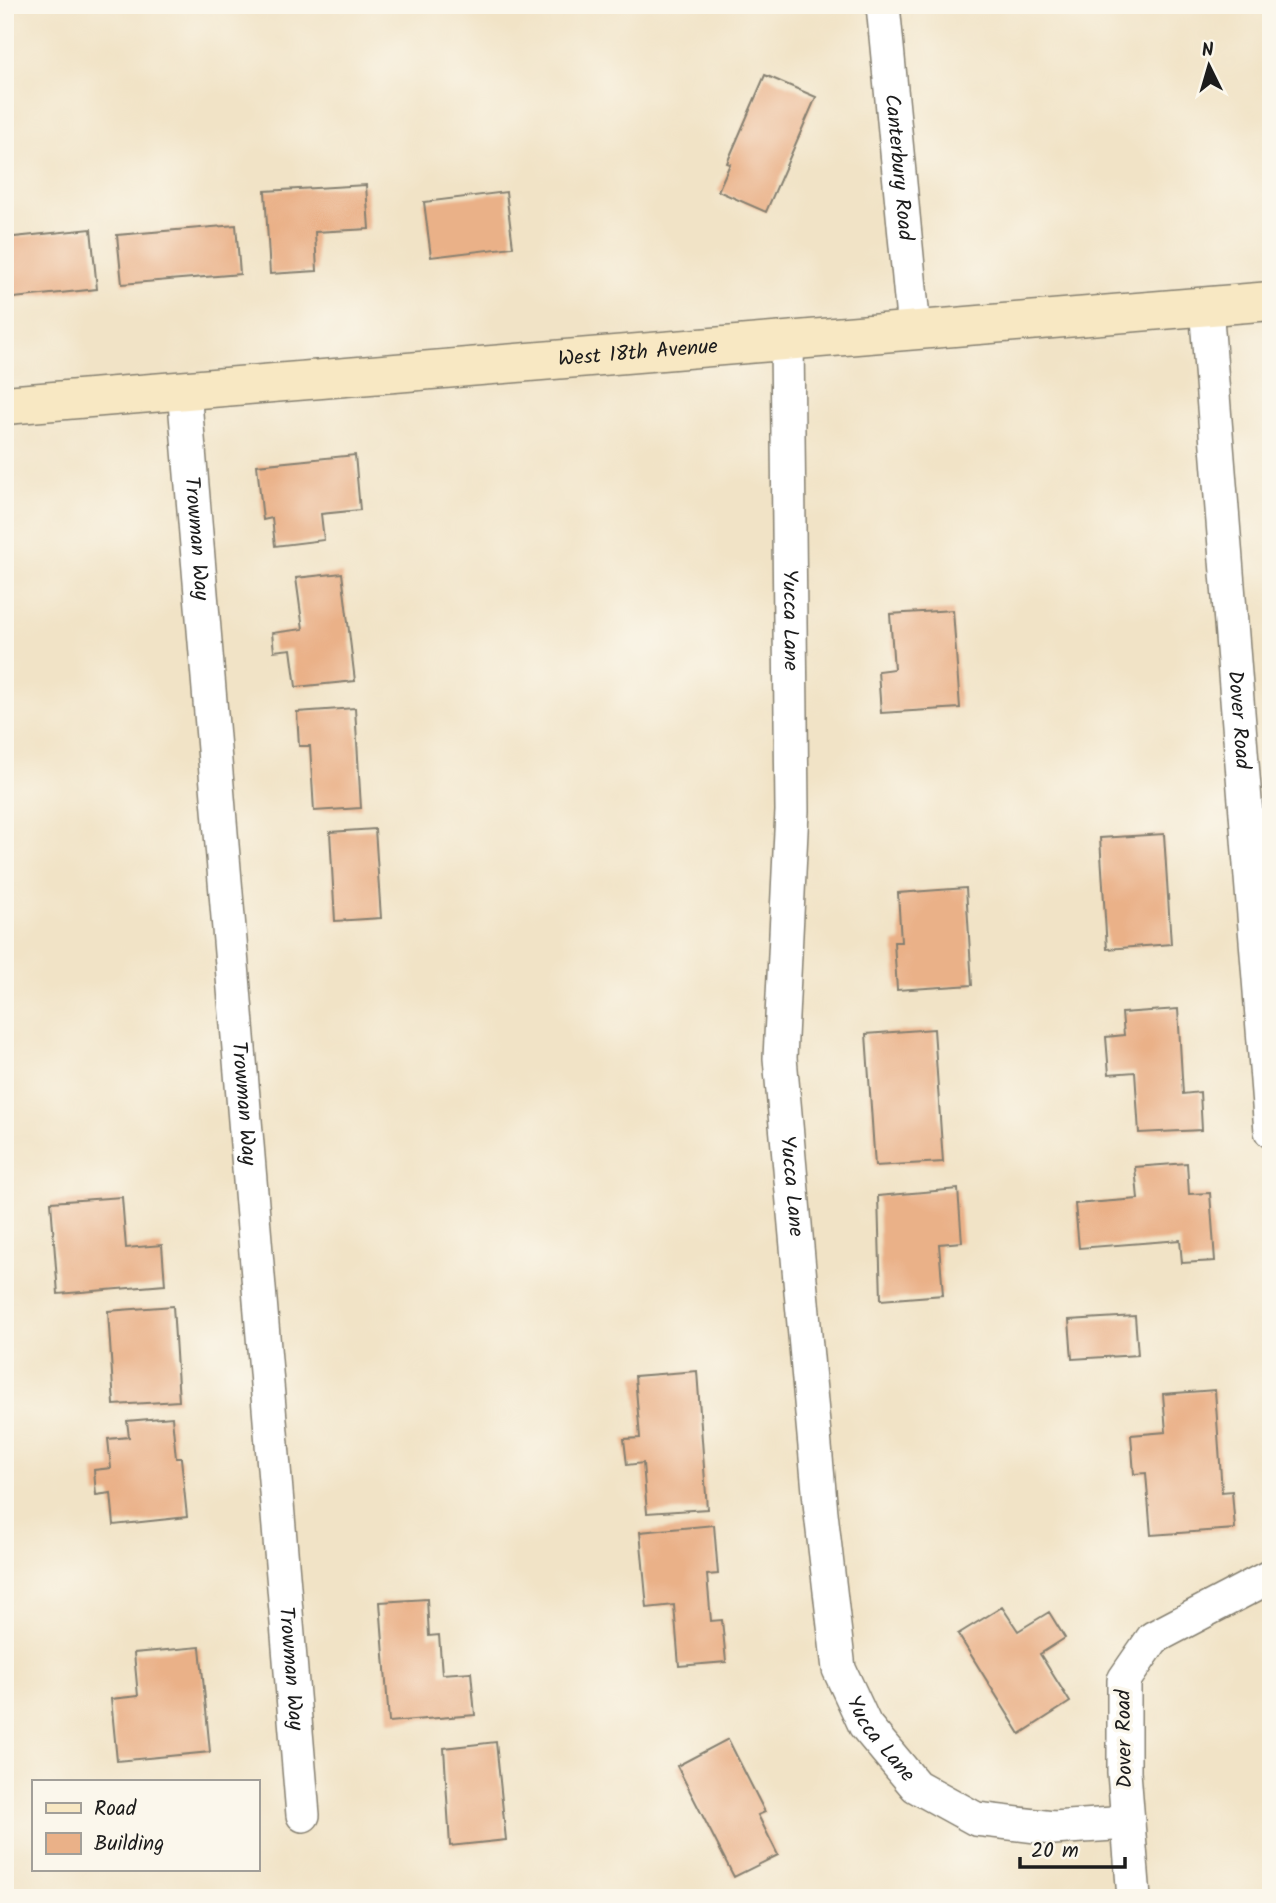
<svg xmlns="http://www.w3.org/2000/svg" width="1276" height="1903" viewBox="0 0 1276 1903" font-family="Kalam,sans-serif">
<rect width="100%" height="100%" fill="#fbf7ec"/>
<filter id="ink" filterUnits="userSpaceOnUse"><feTurbulence type="fractalNoise" baseFrequency=".0143" numOctaves="2"/><feDisplacementMap in="SourceGraphic" scale="14" xChannelSelector="R" yChannelSelector="G"/><feConvolveMatrix kernelMatrix="1 2 1 2 8 2 1 2 1" color-interpolation-filters="sRGB"/></filter>
<filter id="wash" filterUnits="userSpaceOnUse"><feTurbulence type="fractalNoise" baseFrequency=".00686" numOctaves="4" result="noise"/><feDisplacementMap in="SourceGraphic" scale="28" xChannelSelector="R" yChannelSelector="G"/><feGaussianBlur stdDeviation="1.57" result="paint"/><feColorMatrix in="noise" values="0 0 0 0 0 0 0 0 0 0 0 0 0 0 0 0 0 1.4 0 .05"/><feComposite in="paint" operator="in"/></filter>
<g filter="url(#wash)">
<rect width="100%" height="100%" fill="#f1e3c6"/>
<g id="blocks">
<path fill="#eab188" d="M765,75L816,97L766,212L718,191L730,164L727,163Z
M366,185L369,229L315,232L317,271L270,274L265,191Z
M506,192L513,247L431,257L424,202Z
M236,225L240,274L122,284L117,235Z
M91,229L97,289L5,299V238Z
M355,455L360,510L321,514L324,540L275,546L272,518L263,520L257,465Z
M342,573L355,681L296,687L291,649L274,651L272,633L303,629L296,578Z
M953,610L960,708L881,713L878,671L894,669L890,614Z
M355,708L361,808L314,811L310,746H299L297,712Z
M375,829L381,918L335,921L330,832Z
M1164,834L1171,944L1107,949L1100,838Z
M966,888L972,985L897,990L894,942H901L898,893Z
M1178,1009L1183,1094L1200,1092L1202,1130L1139,1133L1135,1072L1109,1074L1106,1037L1124,1035L1122,1013Z
M934,1029L943,1162L875,1166L866,1034Z
M1187,1163L1189,1194L1210,1193L1215,1261L1182,1263L1180,1240L1079,1248L1075,1204L1138,1199L1135,1167Z
M958,1189L962,1242L939,1244L943,1295L881,1300L878,1196Z
M122,1197L126,1248L162,1245L165,1285L58,1294L51,1202Z
M173,1306L179,1401L114,1405L108,1311Z
M1135,1316L1138,1355L1072,1359L1069,1320Z
M697,1371L707,1509L647,1513L643,1463L627,1465L624,1439L640,1438L635,1376Z
M1215,1390L1222,1492L1232,1491L1235,1529L1151,1535L1146,1473L1134,1474L1131,1435L1166,1432L1163,1394Z
M172,1417L176,1458H181L187,1517L114,1525L111,1493L96,1495L94,1470L111,1468L108,1439L129,1437L127,1421Z
M714,1525L718,1574L707,1575L711,1621L722,1620L726,1662L679,1666L674,1605L647,1608L640,1532Z
M427,1599L429,1636L439,1635L442,1674L471,1672L475,1715L389,1722L380,1602Z
M1002,1607L1018,1631L1049,1612L1065,1638L1040,1654L1070,1702L1020,1734L958,1634Z
M200,1647L210,1752L117,1761L111,1699L138,1696L134,1653Z
M728,1739L765,1812L758,1815L778,1855L734,1877L677,1766Z
M496,1742L506,1840L450,1846L444,1748Z"/>
</g>
</g>
<g filter="url(#ink)">
<use href="#blocks" fill-opacity="0" stroke="#868071" stroke-width="2"/>
<g fill="none" stroke-linecap="round" stroke-linejoin="round">
<defs>
<g id="street">
<path id="s1" d="M883,5L914,330"/>
<path id="s2" d="M1206,306L1271,1131"/>
<path id="s3" d="M787,340L792,811L780,1058L821,1513L839,1669L865,1725L916,1786L976,1819L1053,1828L1128,1823"/>
<path id="s4" d="M184,390L303,1815"/>
<path d="M1134,1898L1124,1772V1680L1153,1638L1271,1576"/>
</g>
<g id="secondary">
<path id="s5" d="M5,405L1271,301"/>
</g>
</defs>
<use href="#street" stroke="#868071" stroke-width="36"/>
<use href="#secondary" stroke="#868071" stroke-width="41"/>
<use href="#street" stroke="#fff" stroke-width="33"/>
<use href="#secondary" stroke="#f8e8c3" stroke-width="38"/>
</g>
</g>
<g text-anchor="middle" dominant-baseline="central" stroke-width="7" stroke-linejoin="round" paint-order="stroke">
<g font-size="21" fill="#1c1c1c" stroke="#fbf7ec">
<text stroke="none"><textPath href="#s1" startOffset="163">Canterbury Road</textPath></text>
<text stroke="none"><textPath href="#s5" startOffset="635">West 18th Avenue</textPath></text>
<text stroke="none"><textPath href="#s4" startOffset="149">Trowman Way</textPath></text>
<text stroke="none"><textPath href="#s3" startOffset="280">Yucca Lane</textPath></text>
<text stroke="none"><textPath href="#s2" startOffset="415">Dover Road</textPath></text>
<text stroke="none"><textPath href="#s4" startOffset="716">Trowman Way</textPath></text>
<text stroke="none"><textPath href="#s3" startOffset="847">Yucca Lane</textPath></text>
<text stroke="none"><textPath href="#s4" startOffset="1283">Trowman Way</textPath></text>
<text stroke="none"><textPath href="#s3" startOffset="1414">Yucca Lane</textPath></text>
<text transform="translate(1125 1739) rotate(-91)">Dover Road</text>
</g>
</g>
<rect width="1276" height="1903" fill="none" stroke="#fbf7ec" stroke-width="28"/>
<rect x="32" y="1780" width="228" height="91" fill="#fbf7ec" stroke="#a29f99" stroke-width="2"/>
<rect x="46" y="1803" width="35" height="10" fill="#f8e8c3" stroke="#a29f99" stroke-width="2"/>
<text x="94" y="1815" font-size="21" fill="#1c1c1c">Road</text>
<rect x="46" y="1833" width="35" height="21" fill="#eab188" stroke="#a29f99" stroke-width="2"/>
<text x="94" y="1850" font-size="21" fill="#1c1c1c">Building</text>
<g transform="translate(1209 66) rotate(355)" stroke="#fbf7ec" stroke-width="5" paint-order="stroke">
<path d="M0-5L12 26L0 18L-12 26Z" fill="#1c1c1c"/>
<text y="-10" font-size="19" font-weight="bold" text-anchor="middle" fill="#1c1c1c">N</text>
</g>
<path d="M1020 1857v10h105v-10" fill="none" stroke="#1c1c1c" stroke-width="3.5"/>
<text x="1031" y="1857" font-size="21" fill="#1c1c1c" stroke="#fbf7ec" stroke-width="5" paint-order="stroke">20 m</text>
</svg>
